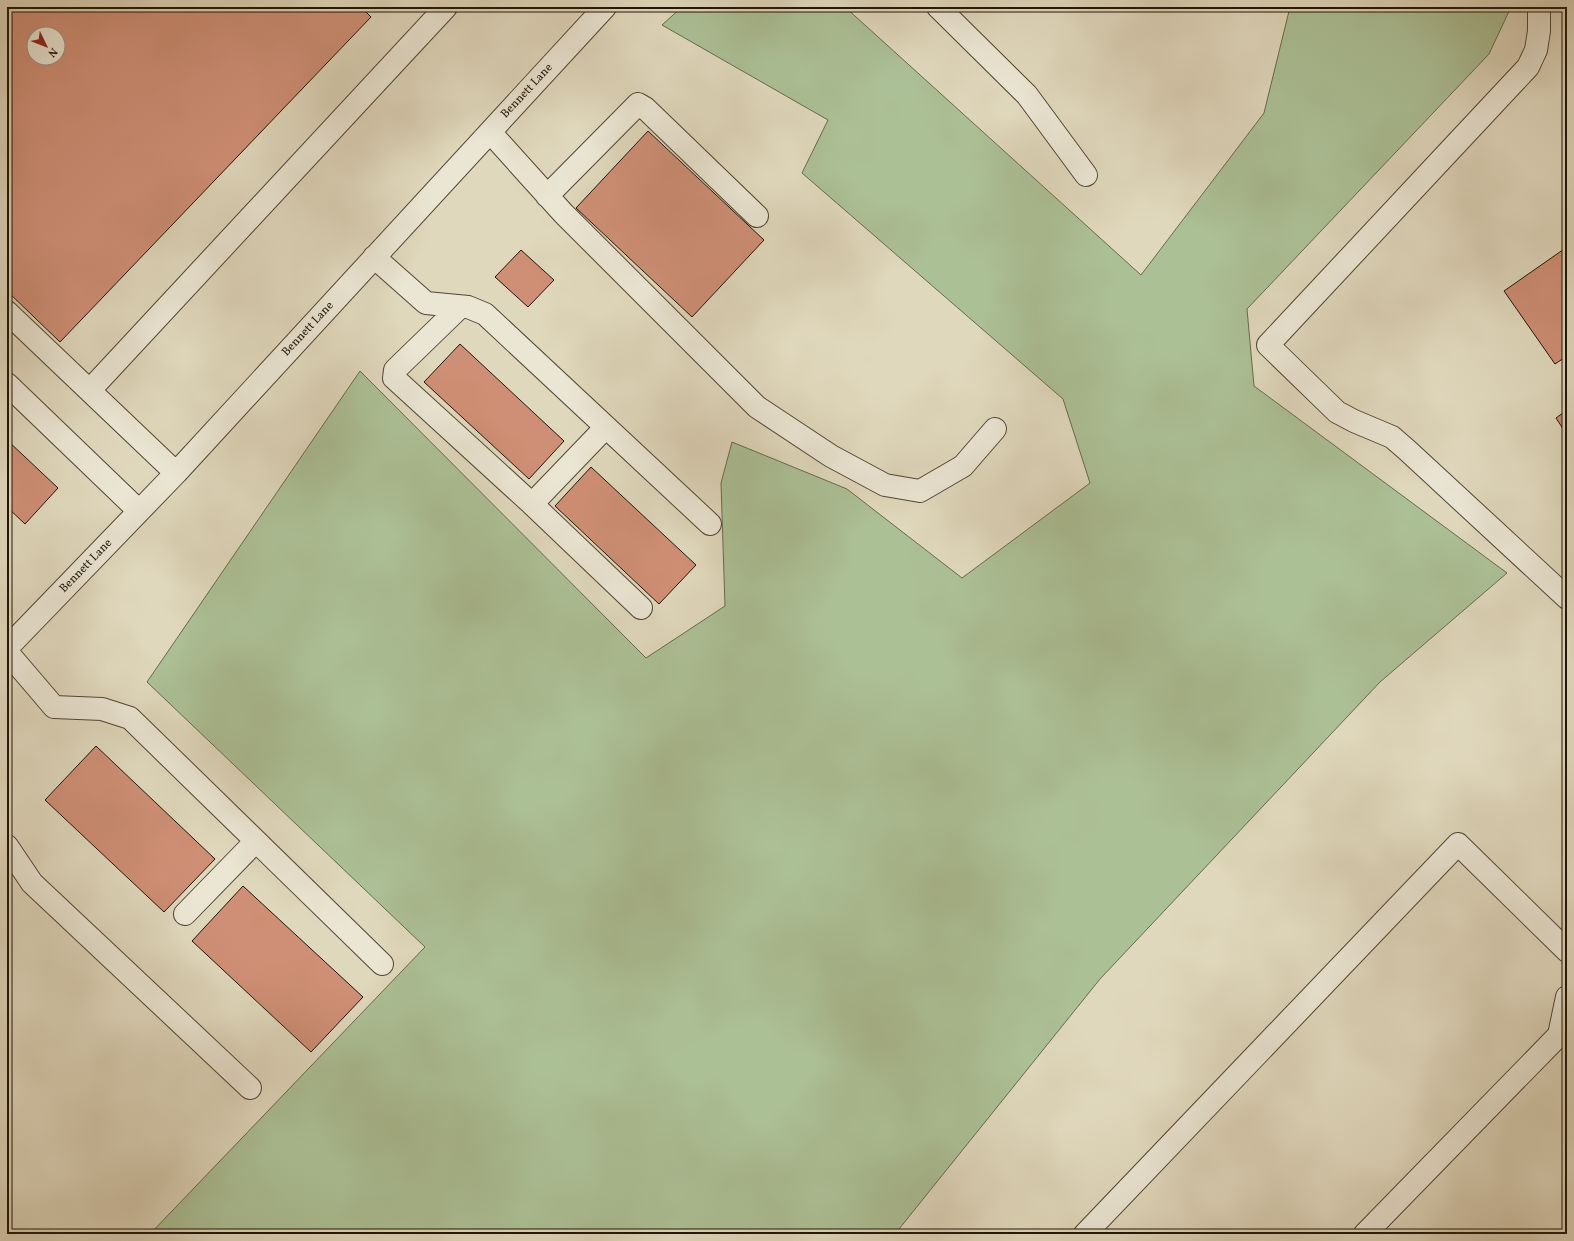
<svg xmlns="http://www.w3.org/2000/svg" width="1574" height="1241" viewBox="0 0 1574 1241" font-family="Vollkorn,serif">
<rect width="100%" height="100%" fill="#e0d8bd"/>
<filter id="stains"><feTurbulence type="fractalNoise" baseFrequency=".005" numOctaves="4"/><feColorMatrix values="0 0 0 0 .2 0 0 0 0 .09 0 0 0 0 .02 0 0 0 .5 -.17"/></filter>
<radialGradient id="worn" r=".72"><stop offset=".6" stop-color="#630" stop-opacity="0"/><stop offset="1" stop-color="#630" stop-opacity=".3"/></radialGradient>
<path fill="#acc096" stroke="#666a4e" d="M682,7H845L1141,275L1264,113L1290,7H1511L1489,54L1247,309L1254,386L1507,573L1380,682L1100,979L895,1234H150L425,947L147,682L360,371L646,658L725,606L721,483L732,442L847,489L962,578L1090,483L1063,399L802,173L828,120L662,25Z"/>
<path fill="#cf8f76" stroke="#211507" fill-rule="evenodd" d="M7,7H361L371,17L60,342L7,291ZM34,34H58V58H34Z
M648,131L764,240L692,317L576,208Z
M1567,247V356L1555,364L1504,291Z
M521,250L554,280L528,307L495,277Z
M460,344L564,441L529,479L424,382Z
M1567,410V435L1556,418Z
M7,440L58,488L25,524L7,507V488L11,484L7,481Z
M591,467L696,565L659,604L555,506Z
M96,746L215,859L164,912L45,800Z
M243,886L363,997L311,1052L192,941Z"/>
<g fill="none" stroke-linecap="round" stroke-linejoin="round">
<defs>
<path id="minor" d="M938,7L1027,95L1086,175
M1539,7V31L1536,50L1528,67L1268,345L1337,412L1354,421L1392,437L1407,450L1567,598
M490,132L563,213L757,407L831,456L885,485L920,491L963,466L995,429
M547,196L638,104L645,108L757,216
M374,257L426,303L468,307L485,314L710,524
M460,307L395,370L394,378L532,504L606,427
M7,312L176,473
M7,384L139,511
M90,390L446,7
M532,504L641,608
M7,648L176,473L605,7
M7,652L54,707L102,709L130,718L382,964
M7,846L32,883L250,1088
M185,914L256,841
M1085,1234L1458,844L1567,951
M1365,1234L1559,1035L1567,997"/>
</defs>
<use href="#minor" stroke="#514634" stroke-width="24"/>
<use href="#minor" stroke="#ebe6d4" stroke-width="22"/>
</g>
<g text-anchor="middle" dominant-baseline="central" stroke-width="3" stroke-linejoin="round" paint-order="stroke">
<g font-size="12" fill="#211507" stroke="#ebe6d4">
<text transform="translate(527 91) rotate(-47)">Bennett Lane</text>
<text transform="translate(308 329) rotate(-47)">Bennett Lane</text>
<text transform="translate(86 566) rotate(-46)">Bennett Lane</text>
</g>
</g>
<rect width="1574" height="1241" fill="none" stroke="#e0d8bd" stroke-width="24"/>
<rect x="8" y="8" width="1558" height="1225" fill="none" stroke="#211507" stroke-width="2"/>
<rect x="12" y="12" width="1550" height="1217" fill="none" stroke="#211507"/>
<g transform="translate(46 46) rotate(133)"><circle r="19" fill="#ebe6d4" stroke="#9a9282"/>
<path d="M0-3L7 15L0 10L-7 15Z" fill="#8f2418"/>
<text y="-6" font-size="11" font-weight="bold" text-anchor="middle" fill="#211507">N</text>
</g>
<rect width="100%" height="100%" filter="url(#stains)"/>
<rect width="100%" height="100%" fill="url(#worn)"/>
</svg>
